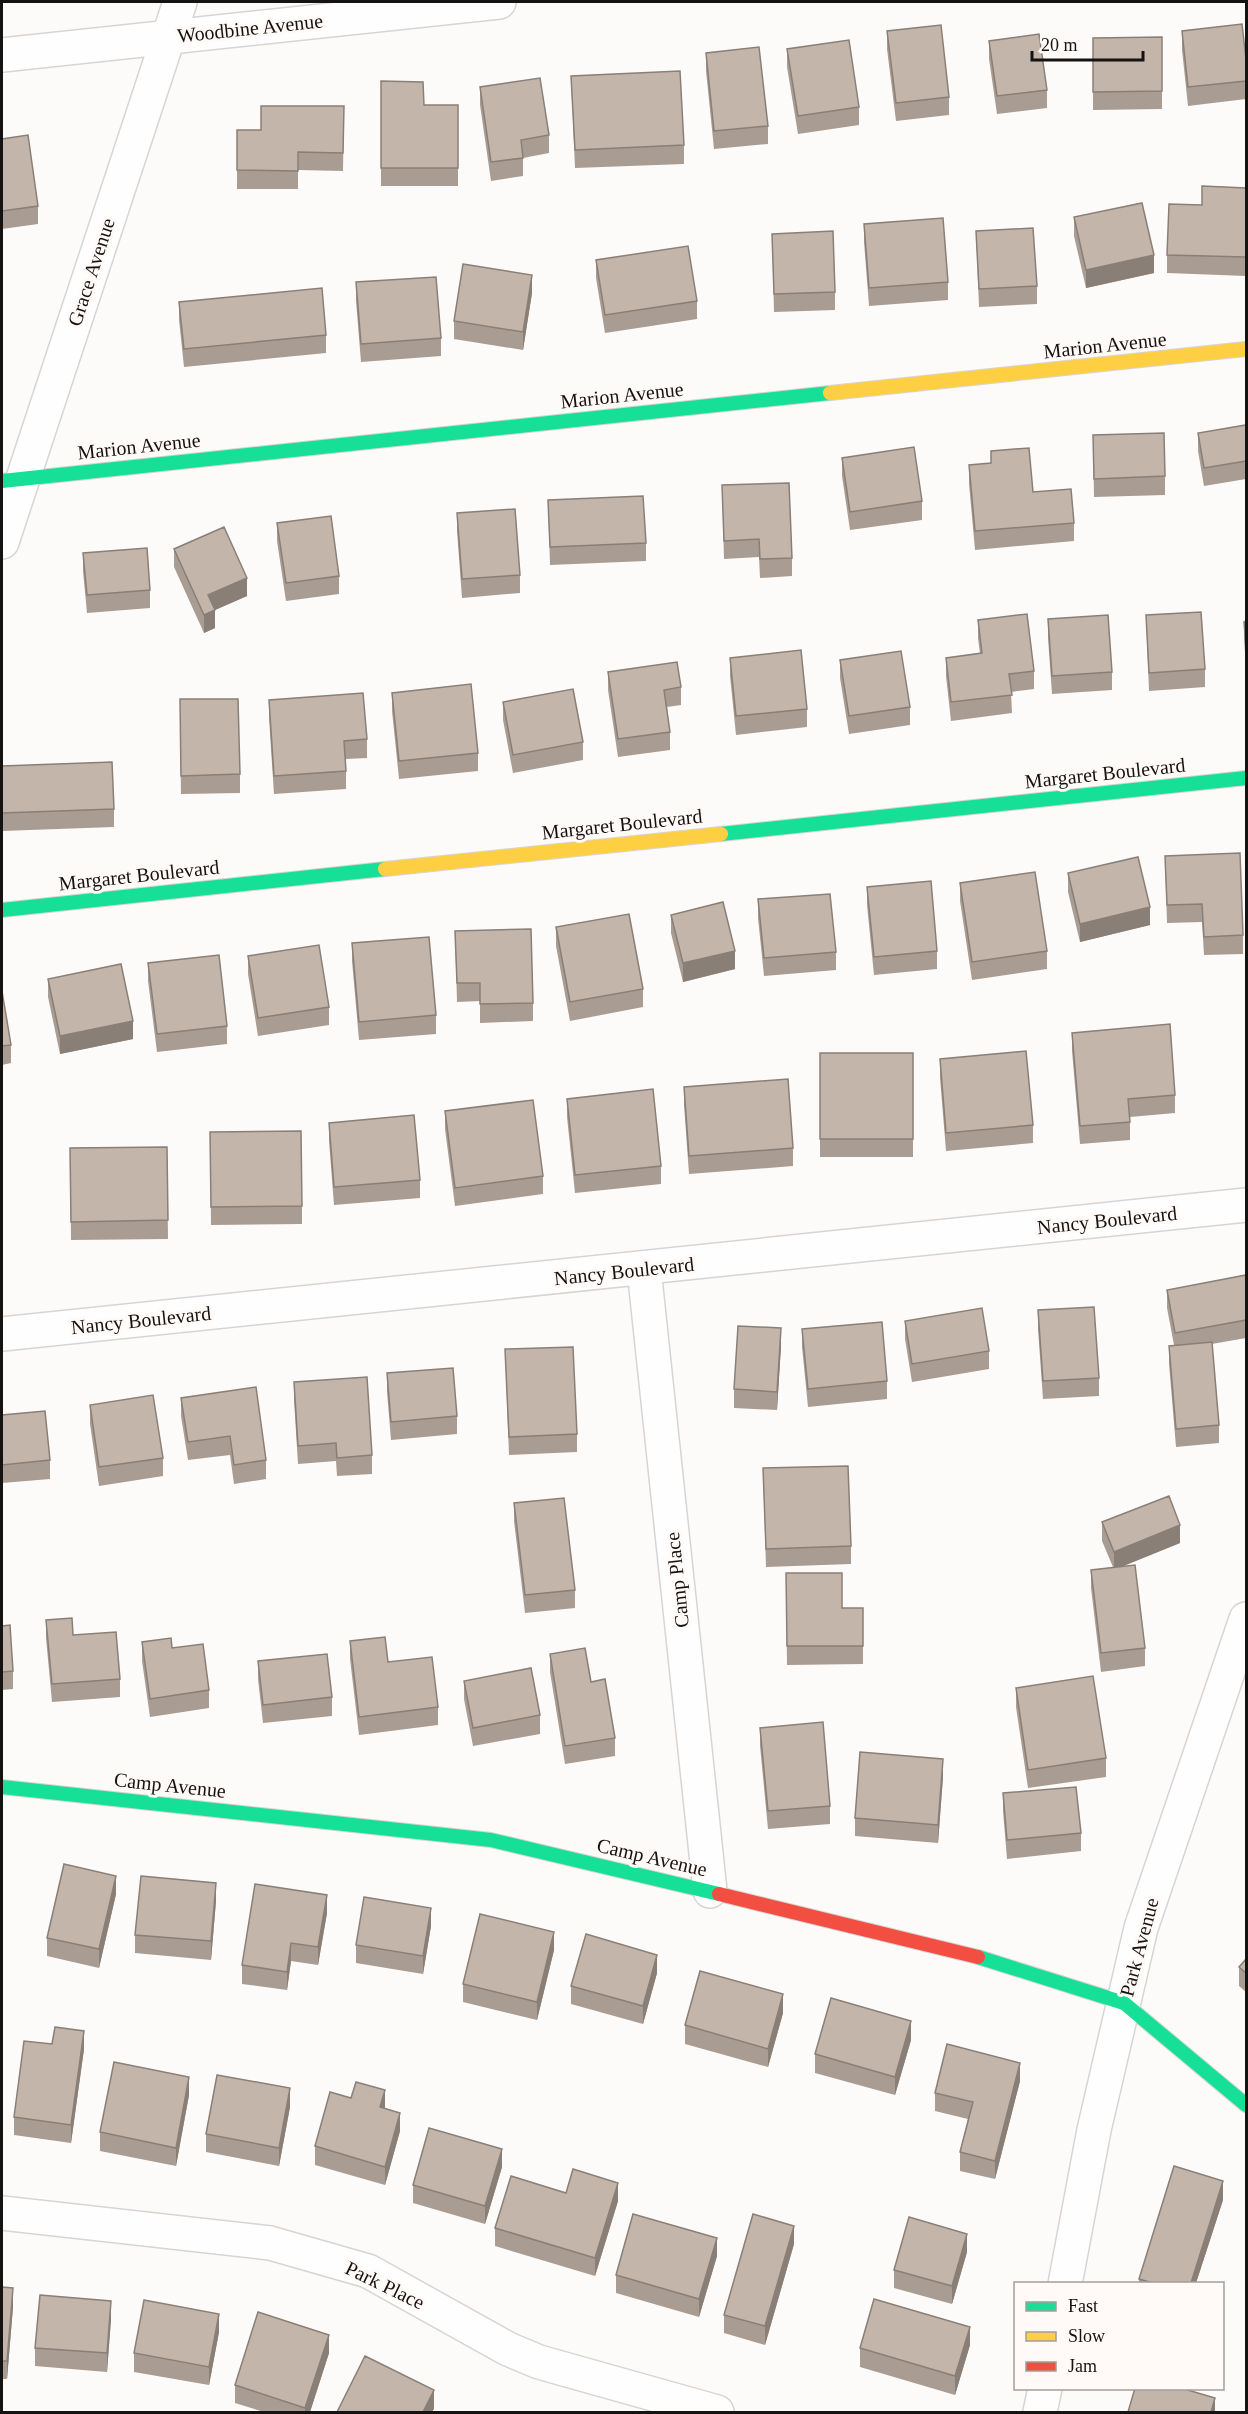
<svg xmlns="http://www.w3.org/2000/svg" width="1248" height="2414" viewBox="0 0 1248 2414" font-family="Georgia,serif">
<rect width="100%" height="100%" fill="#fdfbf9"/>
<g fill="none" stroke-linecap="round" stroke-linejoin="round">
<defs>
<path id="street" d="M2,55L499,2
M2,542L180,2
M644,1269L710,1891
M2,1334L1246,1205
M2,2213L270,2243L368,2271L508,2349L539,2362L717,2412
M1065,2284L1094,2130L1141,1928L1246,1619
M1040,2412L1045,2388"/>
<path id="fast" d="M2,481L830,393
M721,834L1246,778
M2,910L385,869
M2,1787L491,1840L719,1894
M978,1957L1124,2003L1246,2105"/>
<path id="slow" d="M830,393L1246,349
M385,869L721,834"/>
<path id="jam" d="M719,1894L978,1957"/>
</defs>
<use href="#street" stroke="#d7d5d4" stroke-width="36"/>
<use href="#fast" stroke="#d7d5d4" stroke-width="16"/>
<use href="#slow" stroke="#d7d5d4" stroke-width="16"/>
<use href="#jam" stroke="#d7d5d4" stroke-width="16"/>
<use href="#street" stroke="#fffefe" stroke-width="33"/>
<use href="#fast" stroke="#16e098" stroke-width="14"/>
<use href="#slow" stroke="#ffcf43" stroke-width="14"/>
<use href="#jam" stroke="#f24e42" stroke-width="14"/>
</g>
<path fill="#a99c92" d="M887,31L949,97V115L896,121L887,49Z
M1182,31L1246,59V99L1188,106L1182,50Z
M1162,37V109L1093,110V38Z
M989,41L1047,90V108L997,114L989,59Z
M787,49L859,107V125L798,134L787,67Z
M706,53L768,126V144L714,149L706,71Z
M571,76L684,145V164L575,168Z
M381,81L424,105H458V186H381Z
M480,87L549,135V153L523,158V176L491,181L480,105Z
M344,106L343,171L298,170V189H237V130H261Z
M2,139L38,206V224L2,229Z
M1246,188V276L1167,273V255L1202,205Z
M1074,217L1154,273L1086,288L1074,236Z
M864,224L948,282V300L869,306L864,242Z
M976,231L1037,286V304L979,307Z
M772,234L835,292V310L774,312Z
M596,260L697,301V319L605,333L596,278Z
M356,282L441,338V356L361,362L356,301Z
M532,293L523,350L454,339V321Z
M179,302L326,335V353L184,367L179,320Z
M1246,425V479L1204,486L1198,451V433Z
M1093,435L1165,476V495L1094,497Z
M991,451L1033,492L1074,523V541L975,550L969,484V465L991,463Z
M842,458L922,501V520L850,530L842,476Z
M722,485L792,558V576L760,578L759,557L724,559Z
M548,500L646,543V561L550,565Z
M457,513L520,575V593L462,598L457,531Z
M277,523L339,576V594L286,601L277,541Z
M174,549L247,596L215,610V628L204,633L174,567Z
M83,553L150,590V608L87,613L83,571Z
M1146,615L1205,669V687L1149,691Z
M1048,619L1112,672V690L1052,694L1048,638Z
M978,620L1034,671V689L1011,692L1012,713L951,721L946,676V658L980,654L978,638Z
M1246,621V665L1244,640V622Z
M730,658L807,709V727L736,735L730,676Z
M840,660L910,707V725L849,734L840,678Z
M608,672L681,687V705L667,707L670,732V750L618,757L608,690Z
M392,693L478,753V771L399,779L392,711Z
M269,700L367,739V758L346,759V789L274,794L269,718Z
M503,702L583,742V760L513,773L503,720Z
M180,717L240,774V793L181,794Z
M2,766L114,809V827L2,831Z
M1165,856L1243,935V954L1204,955L1202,922L1167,923Z
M1068,873L1150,925L1080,942L1068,892Z
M960,883L1047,951V969L972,980L960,901Z
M867,887L937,951V969L874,975L867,905Z
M758,899L836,952V970L764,976L758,918Z
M671,915L735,969L683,982L671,933Z
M556,927L643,989V1007L570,1021L556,946Z
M455,931L533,1003V1021L480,1023V1001L457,1002Z
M352,943L436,1015V1034L359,1040L352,961Z
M248,956L329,1007V1025L258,1036L248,974Z
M148,963L227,1026V1044L157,1052L148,981Z
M48,979L133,1039L60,1054L48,997Z
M2,991L11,1045V1063L2,1065Z
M1072,1033L1175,1095V1113L1130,1117V1140L1080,1144L1072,1051Z
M820,1053H913V1157H820Z
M940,1059L1033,1125V1143L946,1151L940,1078Z
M684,1087L793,1148V1166L689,1174L684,1105Z
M567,1099L661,1166V1184L575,1193L567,1117Z
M445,1111L543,1176V1194L455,1206L445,1129Z
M329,1123L420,1180V1198L334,1205L329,1141Z
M210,1132L302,1206V1224L211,1225Z
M167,1147L168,1239L71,1240L70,1148Z
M1246,1275V1338L1212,1344L1219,1425V1443L1176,1447L1169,1364V1346L1174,1345L1167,1308V1290Z
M1038,1310L1099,1378V1396L1043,1399L1038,1329Z
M905,1321L989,1351V1369L912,1382L905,1339Z
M802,1329L887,1381V1399L808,1407L802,1347Z
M781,1346L777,1410L734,1408V1389Z
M505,1349L577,1434V1452L509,1455Z
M387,1373L457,1416V1434L391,1440L387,1392Z
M294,1382L372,1455V1474L337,1476L336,1461L298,1464L294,1400Z
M181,1398L266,1460V1479L234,1484L230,1455L188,1460L181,1416Z
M90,1405L163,1458V1476L99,1486L90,1424Z
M2,1415L50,1460V1479L2,1483Z
M763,1468L851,1546V1564L766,1567Z
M514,1503L575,1590V1608L525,1613L514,1521Z
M1102,1522L1180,1543L1122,1566L1145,1648V1666L1101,1672L1091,1588V1570L1113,1567L1102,1541Z
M786,1573L842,1608H863V1664L787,1665Z
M46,1620L73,1635L120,1679V1697L52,1702L46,1638Z
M2,1626L13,1671V1689L2,1690Z
M350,1641L388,1662L438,1707V1725L359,1735L350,1659Z
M142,1642L172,1648L209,1690V1708L150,1717L142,1661Z
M550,1654L591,1682L615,1738V1756L565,1764L550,1672Z
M258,1661L332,1697V1716L263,1723L258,1679Z
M464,1681L540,1715V1734L473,1746L464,1699Z
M1016,1688L1106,1758V1777L1028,1788L1016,1707Z
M760,1728L830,1806V1824L768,1829L760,1746Z
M943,1777L938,1843L855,1836V1818Z
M1003,1793L1081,1833V1851L1007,1859L1003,1811Z
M116,1894L99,1968L47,1956V1938Z
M216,1901L211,1960L135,1953V1935Z
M327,1913L318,1965L291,1961L287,1990L242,1984V1965Z
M431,1926L423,1974L356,1963V1945Z
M554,1950L537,2020L463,2002V1984Z
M1246,1959V1992L1239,1986V1967Z
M657,1973L643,2024L571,2004V1986Z
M783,2013L768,2067L685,2044V2025Z
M911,2040L895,2095L815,2073V2054Z
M84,2049L71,2143L14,2135V2117Z
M1020,2081L995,2179L960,2171V2152L968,2119L935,2111V2093Z
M189,2095L176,2166L100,2151V2132Z
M290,2107L279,2166L206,2152V2134Z
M385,2109L400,2131L385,2185L315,2165V2146Z
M502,2167L485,2224L413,2203V2185Z
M566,2193L618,2201L595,2276L495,2246V2228Z
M1223,2200L1196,2283H1139V2279Z
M794,2244L765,2345L724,2333V2315Z
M967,2252L952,2304L894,2288V2270Z
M717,2256L699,2317L616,2293V2275Z
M2,2287L13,2307L7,2379H2Z
M111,2319L107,2372L35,2366V2348Z
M219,2332L209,2385L134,2372V2353Z
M970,2345L955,2395L860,2367V2348Z
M329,2353L310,2412H264L235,2403V2385Z"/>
<path fill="#897f77" d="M1154,255V273L1086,288V270Z
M532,275V293L523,350V332Z
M247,578V596L215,610V628L204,633V615L208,595Z
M1150,907V925L1080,942V924Z
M735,951V969L683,982V963Z
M133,1021V1039L60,1054V1036Z
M781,1328V1346L777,1410V1392Z
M1180,1525V1543L1114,1570V1552Z
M943,1759V1777L938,1843V1825Z
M116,1876V1894L99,1968V1949Z
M216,1883V1901L211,1960V1941Z
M327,1895V1913L318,1965V1947Z
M431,1908V1926L423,1974V1956Z
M554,1932V1950L537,2020V2002Z
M291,1943V1961L287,1990V1972Z
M657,1955V1973L643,2024V2006Z
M783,1994V2013L768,2067V2049Z
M911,2021V2040L895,2095V2077Z
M84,2031V2049L71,2143V2125Z
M1020,2063V2081L995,2179V2161Z
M189,2077V2095L176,2166V2148Z
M290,2088V2107L279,2166V2148Z
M385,2090V2109L380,2107Z
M400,2113V2131L385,2185V2167Z
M502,2149V2167L485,2224V2206Z
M1223,2181V2200L1196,2283H1191Z
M618,2183V2201L595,2276V2258Z
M794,2226V2244L765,2345V2326Z
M967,2234V2252L952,2304V2286Z
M717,2238V2256L699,2317V2299Z
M13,2288V2307L7,2379V2361Z
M111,2301V2319L107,2372V2353Z
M219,2314V2332L209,2385V2367Z
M970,2327V2345L955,2395V2376Z
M329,2335V2353L310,2412H305V2408Z
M434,2390V2409L432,2412H423Z
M1215,2398V2412H1211Z"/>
<path fill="#c4b5aa" stroke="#897f77" stroke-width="1.5" d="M1242,24L1246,59V81L1188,87L1182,31Z
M941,25L949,97L896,103L887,31Z
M1039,34L1047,90L997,96L989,41Z
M1162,37V91L1093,92V38Z
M849,40L859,107L798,116L787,49Z
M759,47L768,126L714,131L706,53Z
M680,71L684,145L575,150L571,76Z
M540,78L549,135L521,140L523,158L491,162L480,87Z
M381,81L423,82L424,105H458V168H381Z
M261,106H344L343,153L298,152V171L237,170V130H261Z
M28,135L38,206L2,211V139Z
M1202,186L1246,188V257L1167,255L1169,204L1202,205Z
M1142,203L1154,255L1086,270L1074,217Z
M943,218L948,282L869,288L864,224Z
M1033,228L1037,286L979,289L976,231Z
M833,231L835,292L774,294L772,234Z
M688,246L697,301L605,315L596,260Z
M463,264L532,275L523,332L454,321Z
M436,277L441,338L361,344L356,282Z
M322,288L326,335L184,349L179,302Z
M1246,425V461L1204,468L1198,433Z
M1164,433L1165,476L1094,479L1093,435Z
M914,447L922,501L850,512L842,458Z
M1029,448L1033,492L1071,489L1074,523L975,531L969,465L991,463V451Z
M789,483L792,558L760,559L759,539L724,541L722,485Z
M643,496L646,543L550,547L548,500Z
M515,509L520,575L462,579L457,513Z
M331,516L339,576L286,583L277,523Z
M224,527L247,578L208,595L215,610L204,615L174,549Z
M147,548L150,590L87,595L83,553Z
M1201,612L1205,669L1149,673L1146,615Z
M1027,614L1034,671L1009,674L1012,695L951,702L946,658L982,653L978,620Z
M1108,615L1112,672L1052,676L1048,619Z
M1246,621V647L1244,622Z
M801,650L807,709L736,716L730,658Z
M901,651L910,707L849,716L840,660Z
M677,662L681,687L664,690L670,732L618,739L608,672Z
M471,684L478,753L399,761L392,693Z
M573,689L583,742L513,755L503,702Z
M363,693L367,739L344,741L346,771L274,776L269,700Z
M180,699H238L240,774L181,776Z
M112,762L114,809L2,813V766Z
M1240,853L1243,935L1204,937L1202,904L1167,905L1165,856Z
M1138,857L1150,907L1080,924L1068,873Z
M1035,872L1047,951L972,962L960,883Z
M931,881L937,951L874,957L867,887Z
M830,894L836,952L764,958L758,899Z
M723,902L735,951L683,963L671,915Z
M629,914L643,989L570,1002L556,927Z
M531,929L533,1003L480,1004V983H457L455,931Z
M429,937L436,1015L359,1022L352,943Z
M319,945L329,1007L258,1018L248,956Z
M219,955L227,1026L157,1034L148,963Z
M121,964L133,1021L60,1036L48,979Z
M2,991L11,1045L2,1046Z
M1170,1024L1175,1095L1128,1099L1130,1122L1080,1126L1072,1033Z
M1026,1051L1033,1125L946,1133L940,1059Z
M820,1053H913V1139H820Z
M788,1079L793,1148L689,1156L684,1087Z
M653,1089L661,1166L575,1175L567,1099Z
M533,1100L543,1176L455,1188L445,1111Z
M414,1115L420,1180L334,1187L329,1123Z
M301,1131L302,1206L211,1207L210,1132Z
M167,1147L168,1220L71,1222L70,1148Z
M1246,1275V1320L1175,1333L1167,1290Z
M1094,1307L1099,1378L1043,1381L1038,1310Z
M982,1308L989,1351L912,1364L905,1321Z
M882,1322L887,1381L808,1389L802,1329Z
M738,1326L781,1328L777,1392L734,1389Z
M1212,1342L1219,1425L1176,1429L1169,1346Z
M573,1347L577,1434L509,1437L505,1349Z
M453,1368L457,1416L391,1422L387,1373Z
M367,1377L372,1455L337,1458L336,1443L298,1446L294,1382Z
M256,1387L266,1460L234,1465L230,1436L188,1442L181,1398Z
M153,1395L163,1458L99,1467L90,1405Z
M45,1411L50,1460L2,1465V1415Z
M848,1466L851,1546L766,1549L763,1468Z
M1169,1496L1180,1525L1114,1552L1102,1522Z
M564,1498L575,1590L525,1595L514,1503Z
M1135,1565L1145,1648L1101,1653L1091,1570Z
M786,1573H842V1608H863V1646H787Z
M72,1618L73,1635L116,1632L120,1679L52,1684L46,1620Z
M10,1625L13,1671L2,1672V1626Z
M385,1637L388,1662L432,1657L438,1707L359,1717L350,1641Z
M171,1638L172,1648L203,1644L209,1690L150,1699L142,1642Z
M585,1648L591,1682L605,1679L615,1738L565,1746L550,1654Z
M327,1654L332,1697L263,1705L258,1661Z
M531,1668L540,1715L473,1728L464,1681Z
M1093,1676L1106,1758L1028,1770L1016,1688Z
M823,1722L830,1806L768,1811L760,1728Z
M860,1752L943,1759L938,1825L855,1818Z
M1076,1787L1081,1833L1007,1840L1003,1793Z
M64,1864L116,1876L99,1949L47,1938Z
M141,1876L216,1883L211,1941L135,1935Z
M255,1884L327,1895L318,1947L291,1943L287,1972L242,1965Z
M364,1897L431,1908L423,1956L356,1945Z
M480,1914L554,1932L537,2002L463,1984Z
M586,1934L657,1955L643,2006L571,1986Z
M1246,1959V1973L1239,1967Z
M700,1971L783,1994L768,2049L685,2025Z
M831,1998L911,2021L895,2077L815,2054Z
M55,2027L84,2031L71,2125L14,2117L24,2041L52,2044Z
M947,2044L1020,2063L995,2161L960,2152L973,2102L935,2093Z
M114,2062L189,2077L176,2148L100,2132Z
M217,2075L290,2088L279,2148L206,2134Z
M356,2082L385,2090L380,2107L400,2113L385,2167L315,2146L330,2092L351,2098Z
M429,2128L502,2149L485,2206L413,2185Z
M1174,2166L1223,2181L1191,2283H1153L1139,2279Z
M573,2169L618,2183L595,2258L495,2228L511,2176L566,2193Z
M633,2214L717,2238L699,2299L616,2275Z
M753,2214L794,2226L765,2326L724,2315Z
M909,2217L967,2234L952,2286L894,2270Z
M2,2287L13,2288L7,2361H2Z
M40,2295L111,2301L107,2353L35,2348Z
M874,2299L970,2327L955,2376L860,2348Z
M144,2300L219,2314L209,2367L134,2353Z
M258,2312L329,2335L305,2408L235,2385Z
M365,2356L434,2390L423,2412H337Z
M1135,2388H1181L1215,2398L1211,2412H1128Z"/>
<g text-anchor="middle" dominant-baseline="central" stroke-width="6" stroke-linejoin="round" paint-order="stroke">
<g font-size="20" fill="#151312" stroke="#fffaf7">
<text transform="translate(250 28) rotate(-6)">Woodbine Avenue</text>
<text transform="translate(91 272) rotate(-72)">Grace Avenue</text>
<text transform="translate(1105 345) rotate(-6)">Marion Avenue</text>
<text transform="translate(622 395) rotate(-6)">Marion Avenue</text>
<text transform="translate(139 446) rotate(-6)">Marion Avenue</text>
<text transform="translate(1105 773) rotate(-6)">Margaret Boulevard</text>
<text transform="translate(622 824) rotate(-6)">Margaret Boulevard</text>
<text transform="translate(139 875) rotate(-6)">Margaret Boulevard</text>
<text transform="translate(1107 1220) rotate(-6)">Nancy Boulevard</text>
<text transform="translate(624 1271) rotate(-6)">Nancy Boulevard</text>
<text transform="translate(141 1320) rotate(-6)">Nancy Boulevard</text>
<text transform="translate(677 1580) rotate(-96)">Camp Place</text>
<text transform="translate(170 1785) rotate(6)">Camp Avenue</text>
<text transform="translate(652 1857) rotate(13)">Camp Avenue</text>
<text transform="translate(1139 1947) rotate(-75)">Park Avenue</text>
<text transform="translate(385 2285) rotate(26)">Park Place</text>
</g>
</g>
<rect width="1248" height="2414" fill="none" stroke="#151312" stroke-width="6"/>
<rect x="1014" y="2282" width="210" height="108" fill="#fffaf7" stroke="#a19e9b" stroke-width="1.5"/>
<rect x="1026" y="2302" width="30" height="9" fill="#16e098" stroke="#a19e9b" stroke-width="1.5"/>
<text x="1068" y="2312" font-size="18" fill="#151312">Fast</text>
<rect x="1026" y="2332" width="30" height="9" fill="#ffcf43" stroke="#a19e9b" stroke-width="1.5"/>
<text x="1068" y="2342" font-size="18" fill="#151312">Slow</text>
<rect x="1026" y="2362" width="30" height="9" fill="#f24e42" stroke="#a19e9b" stroke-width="1.5"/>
<text x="1068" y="2372" font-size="18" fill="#151312">Jam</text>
<path d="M1032 51v9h111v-9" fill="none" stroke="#151312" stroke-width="3"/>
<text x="1041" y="51" font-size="18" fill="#151312" stroke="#fffaf7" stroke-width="4.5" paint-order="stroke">20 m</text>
</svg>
